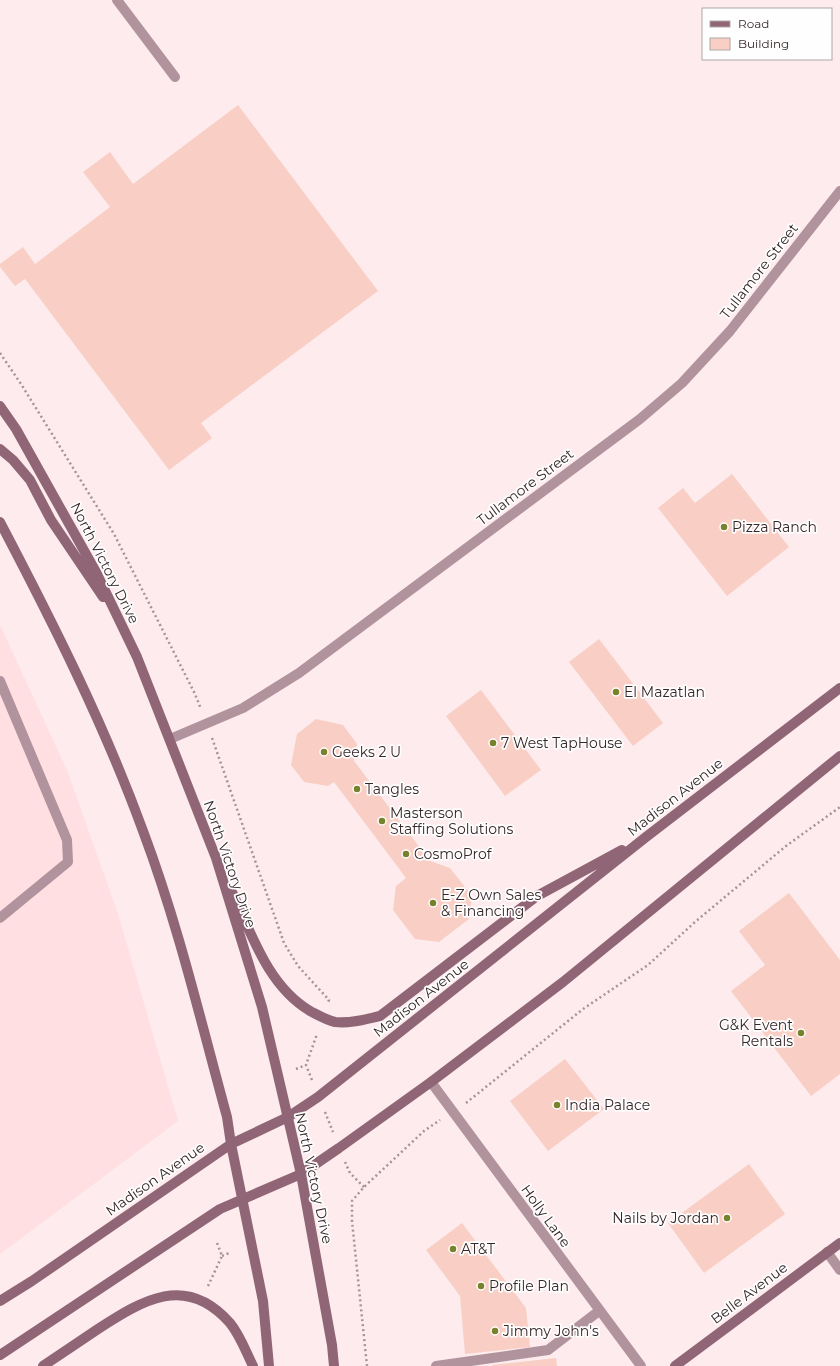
<svg xmlns="http://www.w3.org/2000/svg" width="840" height="1366" viewBox="0 0 840 1366" font-family="Montserrat,sans-serif">
<rect width="100%" height="100%" fill="#fdebed"/>
<path fill="#ffdfe1" d="M0,625L68,773L118,914L178,1121L0,1254Z"/>
<path fill="#f9cfc5" d="M238,105L378,291L201,423L212,438L169,470L25,279L15,286L0,267V264L23,247L35,264L110,207L83,172L110,152L133,184Z
M732,474L789,547L727,596L658,508L683,488L695,503Z
M599,639L663,723L633,746L569,662Z
M481,690L541,770L505,796L446,716Z
M316,719L343,725L357,744L354,761L430,861L450,868L472,896L469,919L439,942L415,939L393,910L396,886L406,878L334,782L328,786L304,782L291,765L297,734Z
M789,893L840,960V1074L811,1096L731,991L765,965L739,931Z
M565,1059L604,1109L548,1151L510,1101Z
M749,1164L785,1214L704,1273L668,1223Z
M462,1223L526,1308L530,1347L465,1354L460,1296L426,1250Z
M556,1358L557,1366H492V1365Z"/>
<g fill="none" stroke-linecap="round" stroke-linejoin="round">
<path stroke="#a59496" stroke-width="2.5" stroke-dasharray="2 3" stroke-linecap="butt" d="M0,353L21,384L114,534L195,694L201,709
M212,738L284,943L298,966L329,1000L328,1002
M296,1069L306,1065
M312,1080L306,1065L317,1034
M466,1103L583,1009L648,965L695,922L786,846L840,807
M325,1112L333,1132
M345,1162L350,1173L364,1187
M222,1256L229,1253
M208,1286L222,1256L217,1243
M367,1366L352,1221V1201L364,1187L424,1131L440,1120"/>
<path stroke="#b1939e" stroke-width="10" d="M117,0L175,77
M0,681L67,840L68,862L0,918
M827,1252L840,1270
M436,1366L548,1350L599,1311"/>
<path stroke="#b1939e" stroke-width="10" d="M170,739L243,708L299,673L640,419L682,383L730,331L840,191
M431,1082L641,1366"/>
<path stroke="#906677" stroke-width="10" d="M0,406L16,429L96,572L137,657L216,858L262,1007L301,1174L332,1345L334,1366
M0,449L13,460L30,480L51,520L103,597
M0,522C53,623 104,724 143,831C178,924 201,1022 227,1117L231,1144L263,1301L269,1366
M232,892C252,935 268,986 310,1011C318,1015 326,1020 335,1022C350,1024 366,1019 380,1016L537,896L622,850
M0,1301L32,1281L231,1144L288,1117L318,1097L646,837L840,688
M0,1355L220,1209L301,1174L339,1148L431,1082L563,982L840,756
M43,1366C61,1354 80,1341 98,1329C143,1300 186,1273 230,1323C240,1335 246,1352 253,1366
M675,1366L840,1243"/>
</g>
<g fill="#78812c" stroke="#fefefe" stroke-width="1.5">
<circle cx="724" cy="527" r="4"/>
<circle cx="616" cy="692" r="4"/>
<circle cx="493" cy="743" r="4"/>
<circle cx="324" cy="752" r="4"/>
<circle cx="357" cy="789" r="4"/>
<circle cx="382" cy="821" r="4"/>
<circle cx="406" cy="854" r="4"/>
<circle cx="433" cy="903" r="4"/>
<circle cx="801" cy="1033" r="4"/>
<circle cx="557" cy="1105" r="4"/>
<circle cx="727" cy="1218" r="4"/>
<circle cx="453" cy="1249" r="4"/>
<circle cx="481" cy="1286" r="4"/>
<circle cx="495" cy="1331" r="4"/>
</g>
<g text-anchor="middle" dominant-baseline="central" stroke-width="3.5" stroke-linejoin="round" paint-order="stroke">
<g font-size="14" fill="#362628" stroke="#fefefe">
<text transform="translate(759 271) rotate(-52)">Tullamore Street</text>
<text transform="translate(525 487) rotate(-37)">Tullamore Street</text>
<text transform="translate(105 563) rotate(63)">North Victory Drive</text>
<text transform="translate(675 797) rotate(-38)">Madison Avenue</text>
<text transform="translate(230 864) rotate(71)">North Victory Drive</text>
<text transform="translate(421 998) rotate(-38)">Madison Avenue</text>
<text transform="translate(314 1178) rotate(78)">North Victory Drive</text>
<text transform="translate(155 1179) rotate(-35)">Madison Avenue</text>
<text transform="translate(546 1216) rotate(54)">Holly Lane</text>
<text transform="translate(749 1293) rotate(-37)">Belle Avenue</text>
</g>
<g font-size="14" fill="#362628" stroke="#fefefe" text-anchor="start">
<text x="732" y="527">Pizza Ranch</text>
<text x="624" y="692">El Mazatlan</text>
<text x="501" y="743">7 West TapHouse</text>
<text x="332" y="752">Geeks 2 U</text>
<text x="365" y="789">Tangles</text>
<text x="390" y="813">Masterson<tspan x="390" dy="16">Staffing Solutions</tspan></text>
<text x="414" y="854">CosmoProf</text>
<text x="441" y="895">E-Z Own Sales<tspan x="441" dy="16">&amp; Financing</tspan></text>
<text x="793" y="1025" text-anchor="end">G&amp;K Event<tspan x="793" dy="16">Rentals</tspan></text>
<text x="565" y="1105">India Palace</text>
<text x="719" y="1218" text-anchor="end">Nails by Jordan</text>
<text x="461" y="1249">AT&amp;T</text>
<text x="489" y="1286">Profile Plan</text>
<text x="503" y="1331">Jimmy John's</text>
</g>
</g>
<rect x="702" y="8" width="130" height="52" fill="#fefefe" stroke="#aea8a8"/>
<rect x="710" y="21" width="20" height="6" fill="#906677" stroke="#aea8a8"/>
<text x="738" y="28" font-size="12" fill="#362628">Road</text>
<rect x="710" y="38" width="20" height="12" fill="#f9cfc5" stroke="#aea8a8"/>
<text x="738" y="48" font-size="12" fill="#362628">Building</text>
</svg>
